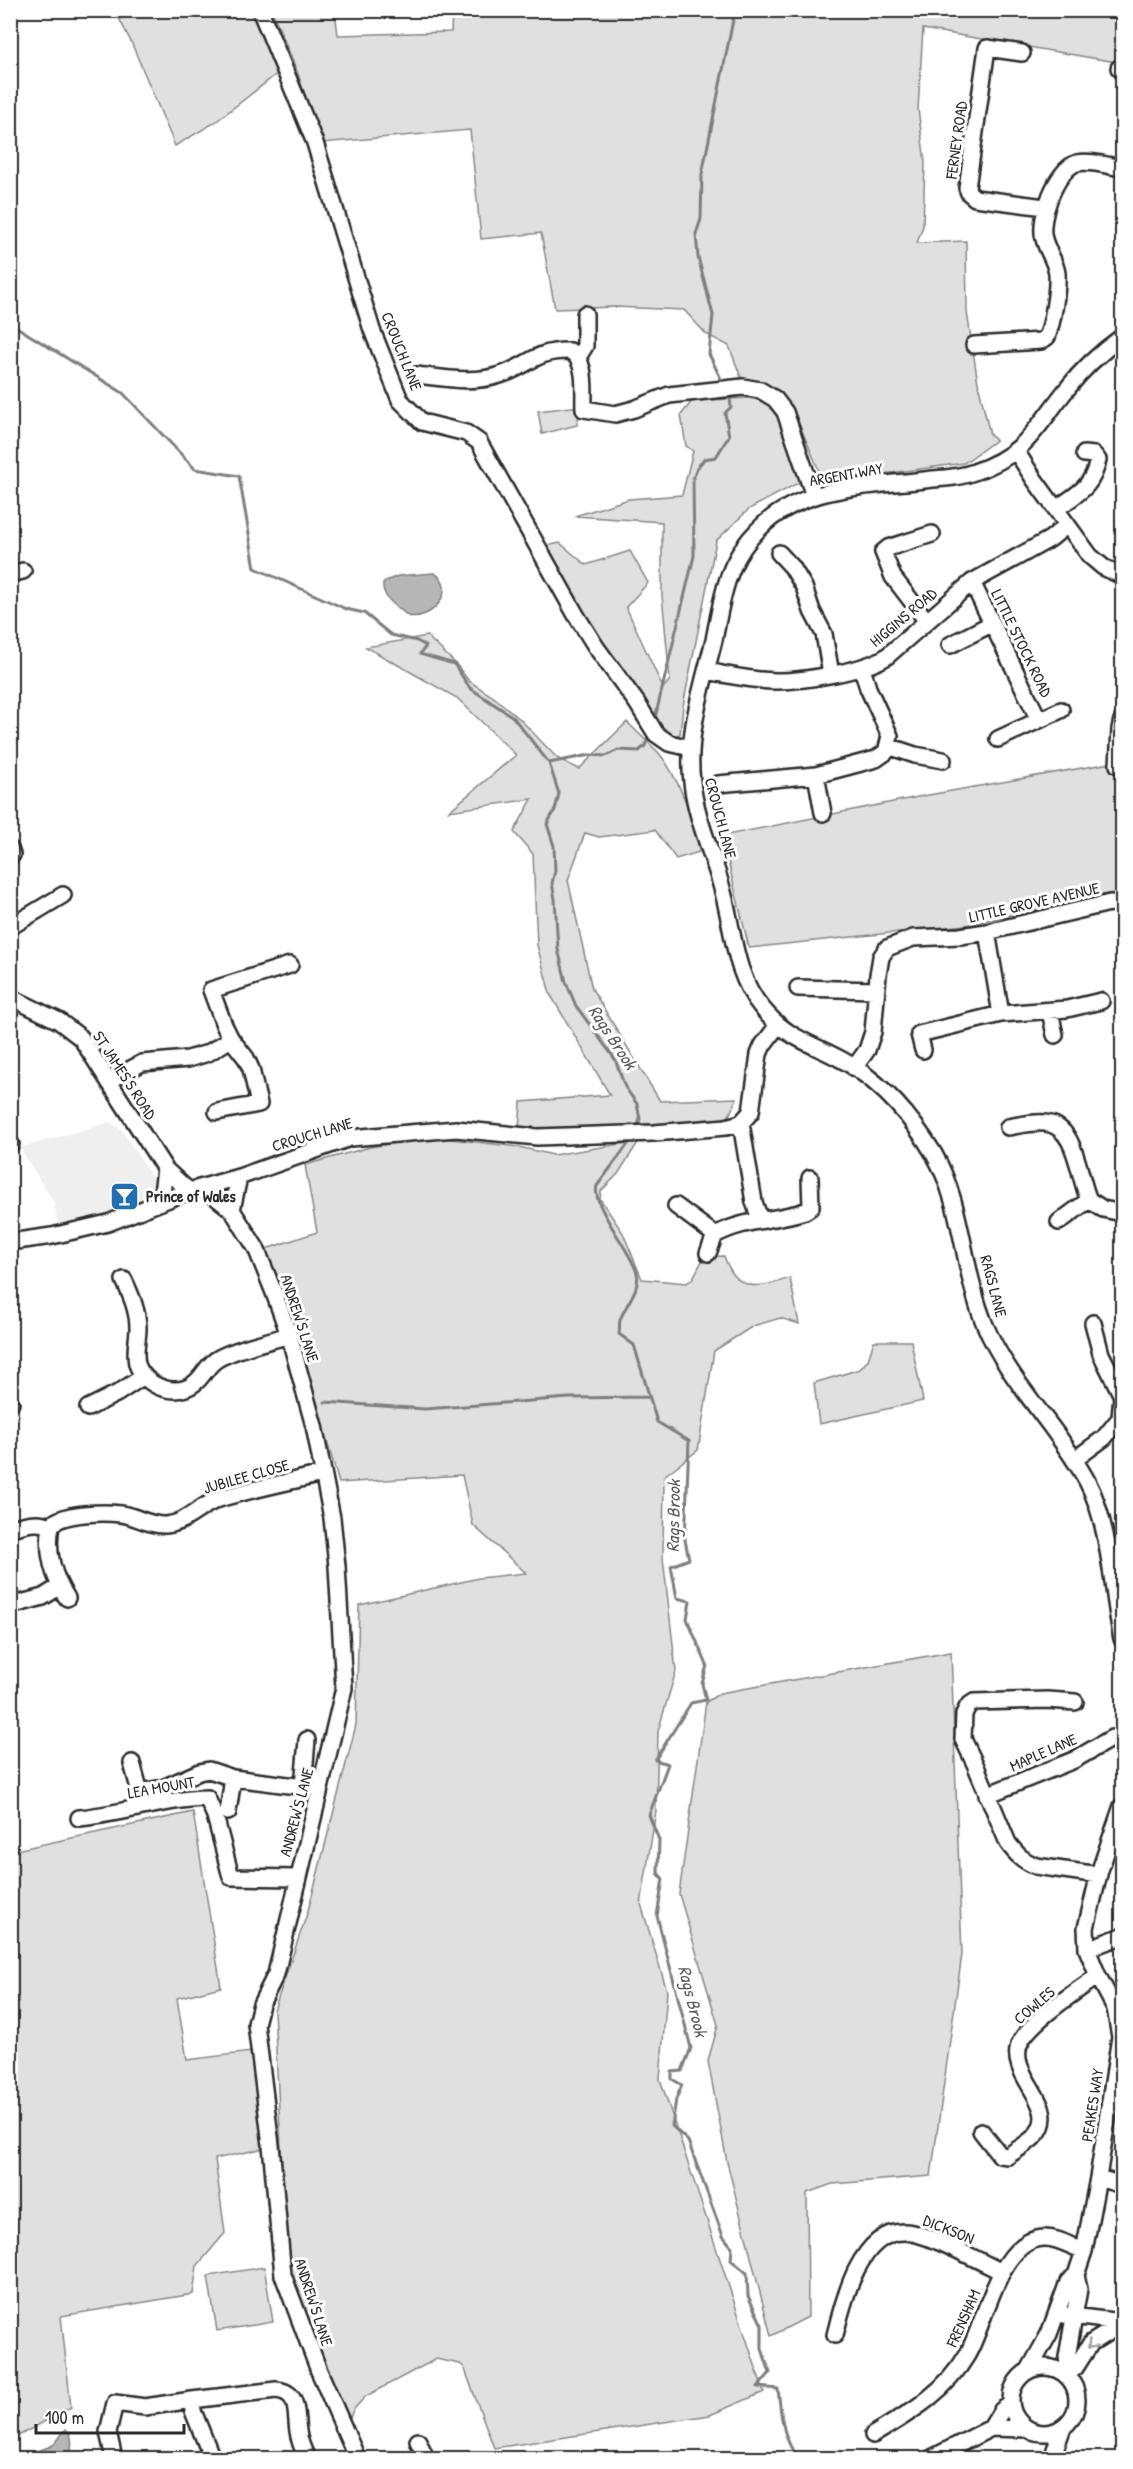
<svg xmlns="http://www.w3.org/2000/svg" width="1133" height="2469" viewBox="0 0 1133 2469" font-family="'Patrick Hand',sans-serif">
<rect width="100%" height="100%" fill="#fff"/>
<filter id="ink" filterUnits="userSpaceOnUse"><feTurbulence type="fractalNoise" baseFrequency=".0167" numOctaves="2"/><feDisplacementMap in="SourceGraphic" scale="12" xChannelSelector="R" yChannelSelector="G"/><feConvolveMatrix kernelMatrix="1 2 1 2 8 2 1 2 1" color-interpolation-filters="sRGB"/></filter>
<g filter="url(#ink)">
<path fill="#efefef" d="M110,1122L121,1129L157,1185L151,1200L96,1221L59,1229L54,1203L20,1148Z"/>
<path fill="#e0e0e0" stroke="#868686" stroke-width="1.5" d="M120,10L254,11L278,73L214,123L175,146L132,44L116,12Z
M452,10L1122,11V63L923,29L918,109L925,162L923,226L917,243L966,241L967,312L978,383L990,435L996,440L964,463L824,482L791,405C778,389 763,379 742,380L729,346L706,334L684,310L615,307L555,309L541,233L481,239L470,130L321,143L297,71L272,11H335L338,35L451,32Z
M749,398L767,402L779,414L802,481L749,509L716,541L683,706L680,734L672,737L660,729L607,655L542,547L560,543L586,565L630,551L648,583L626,607L663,688L670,680L662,595V522L575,516L629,499L682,495L693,451L686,446L681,415L692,401Z
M580,406L577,425L542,434L538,411Z
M427,636L455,663L469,681L495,698L521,720L557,758L579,769L627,722C637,732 648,742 658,752C676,773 698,825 699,852L676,859L655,830L599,837L585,833L568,880L592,989L660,1101L737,1098L727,1120L577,1128L519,1129L521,1102L610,1095L550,994L537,945L533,854L514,832L532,799L449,811L516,755L457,698L366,647Z
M1122,761V891L966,925L749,948L722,836L923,796Z
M433,1137L519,1147L553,1155L639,1141L618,1174L601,1191L600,1199L623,1233L642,1279L687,1283L693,1278L704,1257L724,1256C737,1294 758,1288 790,1278L799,1324L780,1318L753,1326L714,1351L698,1450L664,1476L663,1558L676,1671L658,1731L656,1811L641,1904L667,1991L660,2079L764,2392L710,2415L494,2448L464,2367L460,2364L436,2359L366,2396L353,2410L349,2421L331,2386L290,2275L284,2210L274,2010L308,1911L356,1725L359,1605L479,1578L526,1573L473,1525L462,1475L339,1483L309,1378L263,1250L317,1232L305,1165L370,1147Z
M874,1341H911L923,1401L819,1424L814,1383L860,1369L868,1360Z
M951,1652L962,1954L931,2176L832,2184L807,2193L808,2317L771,2336L727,2162L708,2061L718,2025L679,1894L706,1702L720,1693Z
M193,1812L221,1987L177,1998L187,2060L251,2052L265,2148L215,2159L225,2233L197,2266L193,2294L61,2316L71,2407L11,2440V1851Z
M264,2267L273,2322L217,2331L208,2276Z"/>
<path fill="#b6b6b6" stroke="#7e7e7e" stroke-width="1.5" d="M434,573C458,586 435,621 408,616C398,607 382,599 383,584L386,581L398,576Z
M66,2429C74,2435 72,2450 69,2458H15C27,2451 41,2452 53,2445C58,2441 61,2434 66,2429Z"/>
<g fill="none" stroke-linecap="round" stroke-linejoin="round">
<path stroke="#7e7e7e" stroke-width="3" d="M10,323L123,393L195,469L239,476L255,568L346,609L364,613L391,635L417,641L426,646L420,654L454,664L470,688L513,717L549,763L559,794L555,810L547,824L554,846L555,871L552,883L555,899L558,949L566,982L576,1006L615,1059L625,1087L637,1104L640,1119L637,1128
M721,379L709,354L713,315L698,257L696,234L701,219L702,174L735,10
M656,714L694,556L693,479L697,468L704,459L716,457L729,436L725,413L731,407L730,398
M549,763L590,755L606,756L618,750L639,751L645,746L649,735
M631,1140L597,1186C591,1205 630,1249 637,1273C641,1289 625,1305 620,1320C619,1324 620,1330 619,1334L634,1345L657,1422L689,1441L685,1540L689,1559L671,1566L677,1598L690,1601L687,1619L707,1665L702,1684L706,1700L691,1703L655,1760L668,1764L649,1815L659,1840L658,1873L663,1879L657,1916L691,2048L682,2071L672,2072V2079L682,2085L676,2099L672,2126L688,2141L723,2236L732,2247L731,2260L747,2273L748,2296L762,2325V2349L770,2373L758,2387L778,2389C781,2412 782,2441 799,2458
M325,1402L425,1409L569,1398L649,1397"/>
<defs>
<path id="minor" d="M260,10L315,143L372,330L400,400L422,422L466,433L479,442L576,615L596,647L637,703L656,734L669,743L691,748
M1022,53L987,48L967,188L969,193L975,198L1045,207
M1119,68H1122
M1122,337C1101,352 1083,368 1067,389C1035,428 1027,454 974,472C961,477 947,478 933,479C872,487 802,483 757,531C747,541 739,553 733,566C723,588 719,615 714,640C703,685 686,735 692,782C696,821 715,858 724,896C734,935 735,976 762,1008C789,1042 820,1045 854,1067C886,1088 914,1121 934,1154C964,1207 962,1270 985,1325C1009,1382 1058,1427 1087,1481C1110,1524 1112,1591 1122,1639
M974,345L1041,341L1047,337C1053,322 1058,289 1057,273C1055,260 1047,251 1044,239C1038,220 1056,169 1077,163C1090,160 1109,166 1122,168
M578,357L585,346V314
M416,375C444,378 473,384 500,375C529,366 535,350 570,351C588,361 583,392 584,409L615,414L634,409L669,395L743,387L760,390L775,399L785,412L814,496
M1016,451L1034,479L1090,556L1103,567L1122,576
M1056,509C1078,493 1092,488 1098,460L1094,455L1084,454
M779,553L792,567L804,587L812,611L824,634L831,674
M10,574L23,571
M972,582L1039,720
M926,620L893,577L883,552L888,548L932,534
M950,645L991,624
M706,671C729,675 753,681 777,681C805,681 863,671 886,657L972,582L1050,539L1067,525
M998,739L1061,710
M888,746L915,755L943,760
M1118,765L1120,729L1122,720
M816,775L823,813
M718,784L816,775L876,759L886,752L890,736L868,688L862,668
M10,849L12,855
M10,927L63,895
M987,932L1001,1014
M798,988L876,990
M10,997L59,1021L81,1038L165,1169L189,1191
M1050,1011L1055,1035
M923,1050L919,1034L1001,1014L1067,1009L1101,1001
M854,1068L867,1050L873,1032L878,975L881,957L887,948L913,938L960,936L987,932L1110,903L1122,905
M110,1080L142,1063L188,1059L208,1053L231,1039
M217,1112L259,1104L251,1069L246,1058L231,1039L224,1025L211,990L290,965
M741,1123L754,1202L760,1219
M1008,1127C1020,1125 1033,1122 1045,1123C1077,1125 1078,1177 1089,1200L1103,1209L1122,1213
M10,1144H11
M203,1187L232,1210L256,1248L273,1290L289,1335L314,1426L332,1518L337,1566L344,1688L276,1974L261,2004L256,2024L271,2145L283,2275L319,2371L357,2458
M161,1202L165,1169
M676,1206L715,1235C744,1219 775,1221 805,1211L811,1207L810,1178
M232,1210L239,1177
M1059,1222L1089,1200
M10,1242L52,1236L108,1223L189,1191L239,1177L350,1138L456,1129L537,1137L654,1133L726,1127L741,1123L751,1112L759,1054L763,1045L778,1025
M708,1253L715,1235
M124,1280C131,1295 138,1311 138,1328C138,1340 134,1351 137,1364C145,1388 179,1399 197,1381C205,1373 209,1363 219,1358C240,1347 267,1342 289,1335
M1093,1323L1101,1354L1122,1396L1120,1418L1122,1419
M10,1402L11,1403
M88,1408L118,1393L144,1376
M1074,1460L1104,1438L1120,1418
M51,1526C46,1551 53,1577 67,1598
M10,1529C24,1524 37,1520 51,1526C61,1512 105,1512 121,1514C137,1516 149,1526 166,1525C187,1523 199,1506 219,1499C253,1489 288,1482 322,1474
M10,1606L43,1597L59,1587
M1075,1702L1048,1700L974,1702L968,1706L964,1714L963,1739L975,1764L1008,1843C1016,1854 1023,1861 1036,1866L1099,1875
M132,1763L140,1792L163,1788L199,1772L209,1770L233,1778L320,1789
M303,1786L307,1740
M987,1795L1074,1760L1112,1738
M228,1812L233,1778
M79,1818C122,1814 164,1799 207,1798L215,1816L231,1877L298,1878
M1087,1949L1122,1936
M981,2131L1000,2155L1008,2156C1016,2150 1027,2144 1034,2137C1064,2107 1008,2078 1019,2045C1027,2023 1078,1990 1098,1976
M1098,2178L1122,2185
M1064,2315L1113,2321L1122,2325
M835,2335C843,2302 860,2230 905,2232C928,2233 979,2261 1002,2272
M1011 2400a33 33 0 1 1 66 0a33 33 0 1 1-66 0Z
M1029,2370L1049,2334L1068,2282L1076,2275
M1069,2372L1075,2368L1091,2343L1120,2325
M1070,2379L1067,2357L1079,2289L1076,2275L1084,2251L1098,2178L1120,2037L1115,2008L1098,1976L1087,1949L1086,1928L1100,1870L1122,1806
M192,2400L276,2390C300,2392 295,2413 298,2431C299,2441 303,2450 307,2458
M991,2428L1002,2410L1011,2404
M873,2435C909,2413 945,2393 967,2355C987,2321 998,2240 1044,2238C1057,2237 1072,2247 1084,2251
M418,2441L426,2458
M114,2458L108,2432L115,2403L145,2407L192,2400L193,2411L212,2458
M932,2458L991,2428L1028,2429
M1052,2458L1063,2427"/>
</defs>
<use href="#minor" stroke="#2b2b2b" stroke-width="20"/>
<use href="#minor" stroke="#fff" stroke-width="15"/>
</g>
<defs><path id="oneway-chevron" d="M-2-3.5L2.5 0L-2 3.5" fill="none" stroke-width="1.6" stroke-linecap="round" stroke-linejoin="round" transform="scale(1.5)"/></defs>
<use stroke="#a0a0a0" href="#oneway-chevron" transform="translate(1091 2345) rotate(135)"/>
</g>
<defs>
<symbol id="bar-square" viewBox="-11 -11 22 22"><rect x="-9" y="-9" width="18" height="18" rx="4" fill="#1f6fb2" stroke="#fff"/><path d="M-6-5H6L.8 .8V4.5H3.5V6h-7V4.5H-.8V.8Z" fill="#fff"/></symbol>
</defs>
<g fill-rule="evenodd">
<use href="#bar-square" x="108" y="1180" width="33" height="33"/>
</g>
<g text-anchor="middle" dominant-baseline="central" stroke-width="6" stroke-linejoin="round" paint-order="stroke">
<g font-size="16" fill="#2b2b2b" stroke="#fff">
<text transform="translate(956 140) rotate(-82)">FERNEY ROAD</text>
<text transform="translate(402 351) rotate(68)">CROUCH LANE</text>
<text transform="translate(846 474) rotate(-10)">ARGENT WAY</text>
<text transform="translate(903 617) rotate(-40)">HIGGINS ROAD</text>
<text transform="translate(1022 643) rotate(64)">LITTLE STOCK ROAD</text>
<text transform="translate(721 818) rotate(75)">CROUCH LANE</text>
<text transform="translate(1034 902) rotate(-13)">LITTLE GROVE AVENUE</text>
<text transform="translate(125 1075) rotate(57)">ST JAMES'S ROAD</text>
<text transform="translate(312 1134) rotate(-17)">CROUCH LANE</text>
<text transform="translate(994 1286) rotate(75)">RAGS LANE</text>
<text transform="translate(300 1318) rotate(72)">ANDREW'S LANE</text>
<text transform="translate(246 1476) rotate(-16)">JUBILEE CLOSE</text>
<text transform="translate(1043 1752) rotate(-24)">MAPLE LANE</text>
<text transform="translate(161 1787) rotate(-10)">LEA MOUNT</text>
<text transform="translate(296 1812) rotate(-75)">ANDREW'S LANE</text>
<text transform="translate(1034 2005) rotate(-41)">COWLES</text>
<text transform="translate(1092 2105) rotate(-81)">PEAKES WAY</text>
<text transform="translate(949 2229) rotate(22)">DICKSON</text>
<text transform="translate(314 2302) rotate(72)">ANDREW'S LANE</text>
<text transform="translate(963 2318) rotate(-66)">FRENSHAM</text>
</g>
<g font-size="16" font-weight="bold" fill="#2b2b2b" stroke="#fff" text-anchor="start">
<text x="146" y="1196">Prince of Wales</text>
</g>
<g font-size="18" font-style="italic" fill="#5c5c5c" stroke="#fff">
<text transform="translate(613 1037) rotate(57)">Rags Brook</text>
<text transform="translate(673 1516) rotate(-89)">Rags Brook</text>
<text transform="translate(693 2001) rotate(76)">Rags Brook</text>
</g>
</g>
<rect width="1133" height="2469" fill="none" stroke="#fff" stroke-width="36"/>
<rect x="18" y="18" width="1097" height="2433" fill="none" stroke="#2b2b2b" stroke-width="2" filter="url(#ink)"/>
<path d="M36 2424v9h148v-9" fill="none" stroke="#2b2b2b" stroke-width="3"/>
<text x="45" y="2424" font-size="18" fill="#2b2b2b" stroke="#ffffff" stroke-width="4.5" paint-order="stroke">100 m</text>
</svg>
